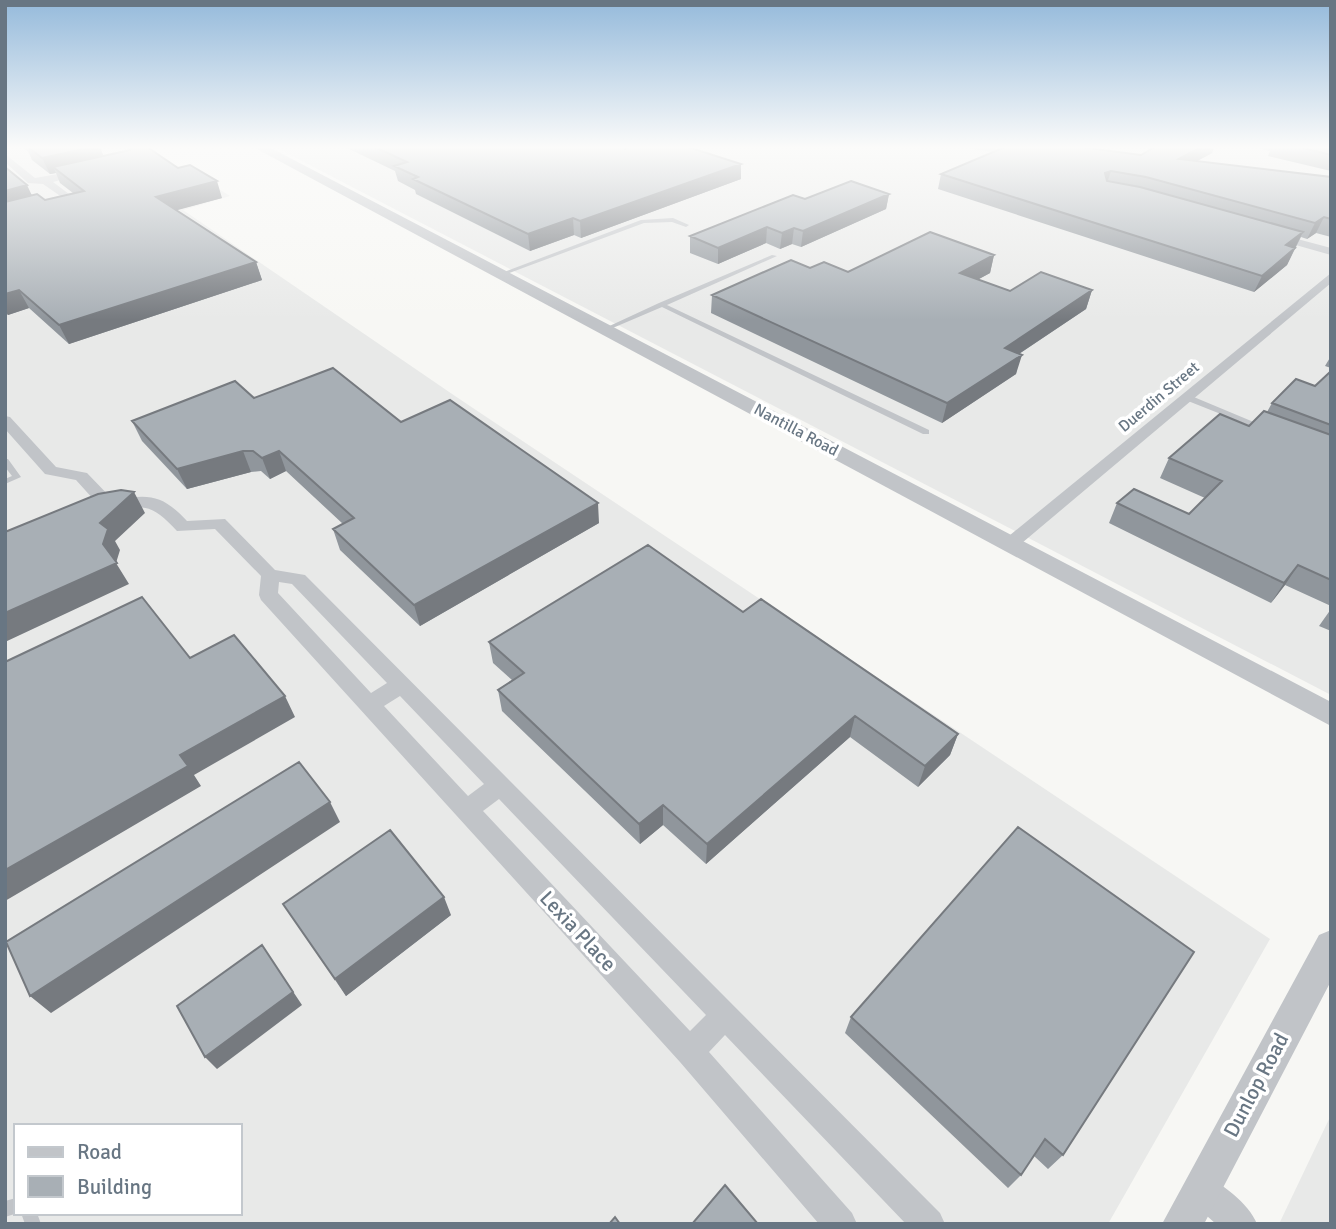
<svg xmlns="http://www.w3.org/2000/svg" width="1336" height="1229" viewBox="0 0 1336 1229" font-family="Signika,sans-serif">
<rect width="100%" height="100%" fill="#f7f7f4"/>
<path fill="#e8e9e8" fill-rule="evenodd" d="M5,147H124L198,176L230,196L183,210L455,396L1270,939L1108,1224H5ZM16,1126H240V1213H16Z
M275,147H1331V695L354,188Z
M1331,1115V1224H1279Z"/>
<g fill="none" stroke-linecap="round" stroke-linejoin="round">
<path stroke="#bac3c8" stroke-width="3.5" d="M970,147L1006,152"/>
<path fill="#c1c4c8" fill-rule="evenodd" d="M673,218L689,225L686,227L672,222L644,223L504,275L499,274L641,220Z
M772,255L777,256L667,305L929,430V434H923L662,307L608,330L603,329L659,303Z
M1183,395H1189L1268,428L1264,430H1261L1183,399Z
M5,459H8L21,477L5,484V479L12,476L5,467Z
M16,1198V1213H18L5,1217V1201Z
M21,1213H37L41,1224H25Z"/>
<path fill="#c1c4c8" fill-rule="evenodd" d="M5,154L35,178L81,170L86,173L53,182L73,197L74,199L69,202L43,184L28,183L5,162Z
M1275,233L1331,248V255L1271,238V234Z
M1331,273V283L1016,548H1004L1001,544L1004,540Z
M5,416L10,417L56,467L87,473L114,501C148,493 163,495 187,521L225,519L275,570L305,575L940,1213L945,1224H906L725,1035L709,1052L852,1213L857,1224H819L680,1062L261,600L259,595L261,576L215,529L177,531C152,504 145,504 110,512L104,511L76,480L45,474L5,429ZM279,582L292,584L387,683L371,693L278,593ZM400,696L484,784L468,796L384,706ZM499,799L706,1015L690,1031L483,811Z
M1200,1173C1220,1182 1249,1203 1257,1224H1216L1189,1200L1184,1189L1189,1178Z"/>
<path fill="#c1c4c8" fill-rule="evenodd" d="M253,147H269L1331,702V726Z
M1331,930V981L1204,1224H1162L1319,935Z"/>
</g>
<path fill="#90969c" d="M24,147H100L103,156L222,198L176,210L256,262L262,280L69,344L29,308L8,315L5,312V167L32,195L45,200L73,193L60,183L56,173L50,174L32,160L29,153Z
M345,147H622L741,164V179L581,238L574,235L530,251L416,194L415,190L398,181L395,171Z
M1155,147H1214L1212,153L1197,161L1331,177V237L1316,233L1307,239L1301,237L1287,265L1254,292L938,189L941,174L1141,155Z
M1255,147H1331V171L1268,156L1270,151Z
M889,194L886,209L801,247L792,244L780,249L766,243L718,264L690,253V236L805,199Z
M994,255L990,273L977,280L1010,291L1092,290L1086,309L1019,354L1016,374L942,423L711,313L712,295L810,268L848,272Z
M1331,356V368L1325,366Z
M1331,371V606L1285,585L1271,603L1109,523L1117,503L1189,514L1205,498L1160,478L1169,458L1249,426L1267,412L1272,403L1315,386Z
M254,398L401,422L599,523L420,626L340,550L333,529L343,524L286,471L270,479L261,471L251,472L187,489L142,441L132,421Z
M1331,609V631L1319,626Z
M743,612L958,734L950,755L918,787L850,737L706,864L663,825L640,844L502,711L498,690L512,680L493,663L489,642Z
M1018,827L1063,1155L1048,1169L1034,1156L1021,1175L1008,1188L845,1033L851,1017Z
M283,904L451,915L346,996Z"/>
<path fill="#767a7f" d="M93,147H100L106,162L53,167L56,173L50,174L42,158Z
M1201,147H1214L1212,153L1173,174L1179,159Z
M741,164V179L581,238L580,221Z
M1111,171L1106,186L1105,173Z
M217,181L222,198L163,214L156,197Z
M27,185L35,202L5,209V191Z
M889,194L886,209L801,247L803,231Z
M1324,217L1316,233L1307,239L1315,223Z
M573,218L574,235L530,251L528,234Z
M767,227L766,243L718,264V248Z
M794,228L792,244L780,249L782,233Z
M1303,232L1295,248L1278,262L1286,245Z
M1295,248L1287,265L1254,292L1262,276Z
M994,255L990,273L955,292L960,273Z
M256,262L262,280L69,344L59,325Z
M19,290L29,308L8,315L5,310V294Z
M1092,290L1086,309L999,367L1005,348Z
M1022,355L1016,374L942,423L947,403Z
M243,451L251,472L187,489L177,469Z
M279,451L286,471L270,479L262,458Z
M134,492L145,513L115,541L120,550L116,563L129,584L5,642V613L103,544L100,523Z
M598,503L599,523L420,626L414,605Z
M1298,565L1285,585L1271,603L1284,583Z
M285,696L295,717L194,775L201,786L5,901V870L180,755Z
M855,716L850,737L706,864L707,844Z
M958,734L950,755L918,787L925,766Z
M330,802L340,822L51,1013L30,996Z
M663,805V825L640,844L639,824Z
M444,897L451,915L346,996L335,979Z
M262,945L302,1005L217,1069L205,1057Z"/>
<path fill="#a8afb5" stroke="#767a7f" stroke-width="2" d="M28,147H93L42,158Z
M132,147H147L178,168L190,165L217,181L156,197L256,262L59,325L19,290L5,294V202L37,194L45,200L84,191L53,167L130,150Z
M375,147H622L625,149L629,147H688L741,164L580,221L573,218L528,234L413,179L418,177L394,166L407,162Z
M1005,147H1080L1141,155L1155,147H1201L1179,159L1331,177V219L1324,217L1315,223L1146,177L1111,171L1105,173L1107,181L1140,187L1303,232L1286,245L1295,248L1262,276L941,174Z
M1300,147H1331V155Z
M5,167L27,185L5,191Z
M851,181L889,194L803,231L794,228L782,233L767,227L718,248L690,236L793,195L805,199Z
M930,232L994,255L960,273L1010,291L1041,272L1092,290L1005,348L1022,355L947,403L712,295L791,260L810,268L824,262L848,272Z
M333,368L401,422L450,400L598,503L414,605L333,529L354,518L279,451L262,458L253,451H243L177,469L132,421L235,381L254,398Z
M1331,371V425L1272,403L1296,379L1315,386Z
M1264,411L1331,435V580L1298,565L1284,583L1117,503L1134,489L1189,514L1222,481L1169,458L1220,414L1249,426Z
M121,490L134,492L100,523L108,529L103,544L117,563L5,613V532L98,494Z
M648,545L743,612L761,599L958,734L925,766L855,716L707,844L663,805L639,824L498,690L524,673L489,642Z
M142,597L190,658L234,635L285,696L180,755L188,766L5,870V662Z
M299,762L330,802L30,996L6,942Z
M1018,827L1194,952L1063,1155L1045,1139L1021,1175L851,1017Z
M390,830L444,897L335,979L283,904Z
M262,945L293,992L205,1057L177,1006Z
M725,1185L758,1224H692Z
M615,1217L620,1224H609Z"/>
<linearGradient id="sky" x2="0" y2="1"><stop stop-color="#95badb"/><stop offset="0.46" stop-color="#fbfbfa"/><stop offset="1" stop-color="#fbfbfa" stop-opacity="0"/></linearGradient>
<rect width="1336" height="320" fill="url(#sky)"/>
<g text-anchor="middle" dominant-baseline="central" stroke-width="7" stroke-linejoin="round" paint-order="stroke">
<g font-size="16" fill="#687683" stroke="#fff">
<text transform="translate(1159 397) rotate(-40)">Duerdin Street</text>
<text transform="translate(796 430) rotate(28)">Nantilla Road</text>
</g>
<g font-size="21" fill="#687683" stroke="#fff">
<text transform="translate(578 931) rotate(47)">Lexia Place</text>
<text transform="translate(1256 1085) rotate(-62)">Dunlop Road</text>
</g>
</g>
<rect width="1336" height="1229" fill="none" stroke="#687683" stroke-width="14"/>
<rect x="14" y="1124" width="228" height="91" fill="#ffffff" stroke="#c3c8cd" stroke-width="2"/>
<rect x="28" y="1147" width="35" height="10" fill="#c1c4c8" stroke="#c3c8cd" stroke-width="2"/>
<text x="77" y="1159" font-size="21" fill="#687683">Road</text>
<rect x="28" y="1176" width="35" height="21" fill="#a8afb5" stroke="#c3c8cd" stroke-width="2"/>
<text x="77" y="1194" font-size="21" fill="#687683">Building</text>
</svg>
